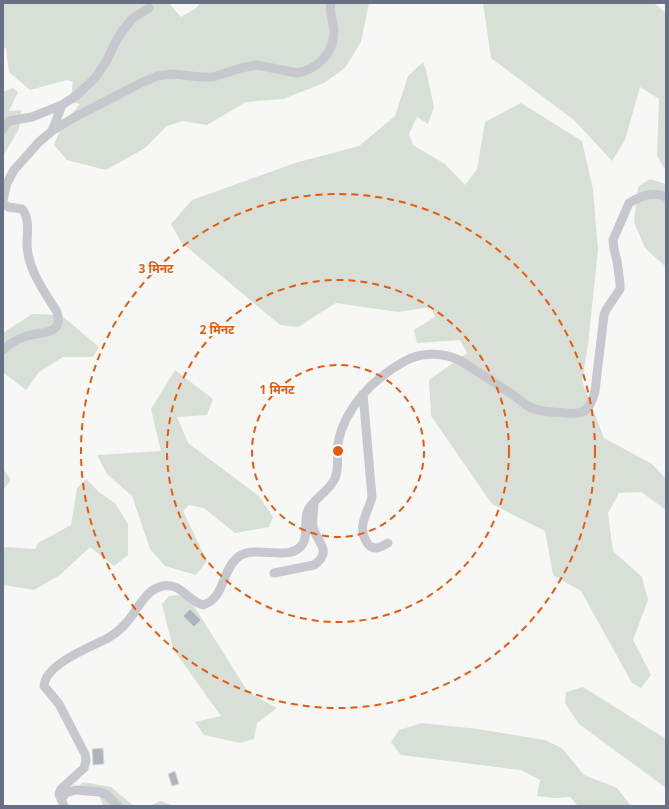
<svg xmlns="http://www.w3.org/2000/svg" width="669" height="809" viewBox="0 0 669 809" font-family="'Open Sans','Noto Sans Devanagari',sans-serif">
<rect width="100%" height="100%" fill="#f7f8f6"/>
<path fill="#d8dfd7" d="M3,3H169L181,17L196,8L200,3H369L361,42L345,68L324,83L283,99L246,102L207,125L183,121L167,126L145,148L106,170L67,160L54,145L62,125L80,104L70,102L73,82L67,80L30,90L9,72L6,48L3,47Z
M483,3H654L666,13V171L657,156L659,99L640,87L625,140L612,161L574,120L491,58Z
M423,62L426,70L434,107L428,124L417,117L409,134L413,145L445,164L465,185L477,169L485,122L521,103L582,141L593,189L598,250L588,345L582,381L604,438L652,464L666,479V510L641,492L619,493L608,513L613,551L642,577L648,600L633,640L651,675L641,688L632,683L581,591L553,575L545,531L492,504L431,416L429,380L467,353L460,340L417,343L414,330L435,317L431,307L398,312L336,303L298,327L280,325L181,242L171,224L192,200L295,163L359,146L395,116L408,76Z
M13,88L18,92L9,111L21,110L19,129L3,156V92Z
M650,179L666,184V267L645,248L634,222L638,187Z
M32,314L61,315L99,347L93,357H63L39,372L26,390L4,373L3,371V333Z
M175,370L213,399L207,415L177,417L188,443L259,496L273,517L269,527L235,533L204,508L189,505L183,511L207,561L196,575L165,566L150,549L132,496L107,474L97,455L161,451L151,409Z
M3,469L11,480L3,490Z
M86,479L100,493L115,503L128,524V555L114,566L90,547L60,575L34,590L3,585V548L8,547L35,549L38,543L71,525L77,488Z
M181,595L194,606L248,692L277,708L257,723L254,739L240,743L204,735L195,722L221,716L173,649L162,604L169,596Z
M583,687L666,739V788L579,724L565,703L566,692Z
M422,723L478,729L545,740L562,748L584,775L617,788L631,806H578L570,797L555,798L537,796L540,780L521,770L401,755L391,742L399,730Z
M83,782L111,787L134,806H103L99,795L75,790Z
M161,801L174,806H149Z"/>
<path fill="#afb3bc" stroke="#d9dad8" d="M190,609L201,620L194,627L183,616Z
M103,748L104,764L93,765L92,749Z
M175,771L179,784L172,786L168,774Z"/>
<g fill="none" stroke-linecap="round" stroke-linejoin="round">
<path stroke="#c6c8cd" stroke-width="9" d="M3,129L5,125L9,121L32,117L62,105
M52,131L62,105L77,95L95,78L106,62L116,41L123,30L133,18L149,8
M3,200L7,183L14,170L39,142L52,131L75,117L141,83L157,76L173,74L200,77H213L241,68L257,65L297,73C318,69 334,53 334,31C334,22 328,12 331,3
M3,203L8,207L22,209C30,218 27,233 27,245C28,270 44,291 57,312C64,336 42,331 27,336C17,339 10,343 3,350
M363,394L372,497C368,513 357,525 366,541C368,545 371,548 376,548C380,548 384,545 388,543
M274,573L314,565C334,551 316,542 313,527C312,519 314,510 314,502
M61,799L66,793L75,790L100,792L107,795L118,806
M64,806L59,794L61,789L84,768L86,761L85,754L59,704L44,686C45,664 91,647 108,638C115,634 122,628 127,622C138,610 145,589 163,586C180,582 188,601 203,605C225,598 221,572 237,558C253,543 289,563 302,545C309,536 303,521 308,510C315,497 330,491 335,478C340,467 336,454 338,443C345,407 374,378 405,361C419,353 439,352 454,358C463,361 470,367 478,372C489,379 501,387 513,395C518,398 522,403 528,406C539,412 553,412 566,413C585,415 590,410 595,391L604,315L606,310L620,289V283L617,261L614,249L613,240L629,203C640,196 654,191 666,197"/>
</g>
<g fill="none" stroke="#e8590c" stroke-width="2" stroke-dasharray="7 5">
<circle cx="338" cy="451" r="86"/>
<circle cx="338" cy="451" r="171"/>
<circle cx="338" cy="451" r="257"/>
</g>
<circle cx="338" cy="451" r="6" fill="#e8590c" stroke="#fff" stroke-width="2"/>
<g font-size="12" text-anchor="middle" font-weight="bold" fill="#e8590c" stroke="#fff" stroke-width="4" stroke-linejoin="round" paint-order="stroke">
<text x="156" y="273">3 मिनट</text>
<text x="217" y="334">2 मिनट</text>
<text x="277" y="394">1 मिनट</text>
</g>
<rect width="669" height="809" fill="none" stroke="#687086" stroke-width="8"/>
</svg>
